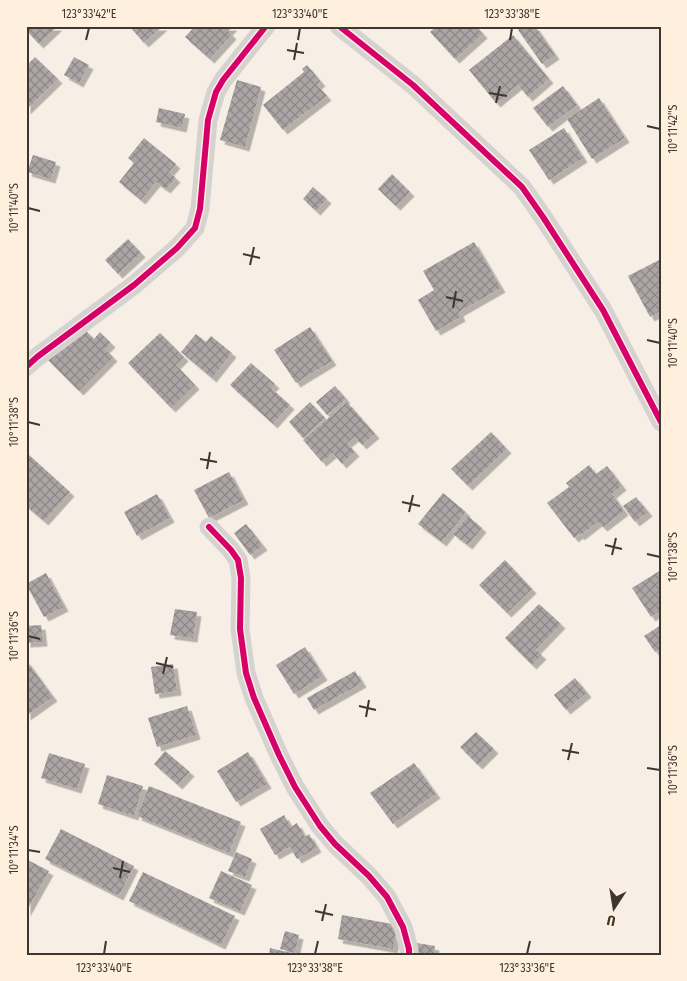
<svg xmlns="http://www.w3.org/2000/svg" width="687" height="981" viewBox="0 0 687 981" font-family="'Fira Sans Condensed',sans-serif">
<defs>
<pattern id="building-cross-hatch" width="8" height="8" patternUnits="userSpaceOnUse" patternTransform="scale(1.25)"><rect width="8" height="8" fill="#aca5a6"/><path d="M0 0l8 8M0 8l8-8" fill="none" stroke="#8d8788"/></pattern>
<filter id="shadow"><feDropShadow dx="4.5" dy="4.5" stdDeviation="0" flood-color="#0004"/></filter>
</defs>
<rect width="100%" height="100%" fill="#f7efe5"/>
<path fill="url(#building-cross-hatch)" filter="url(#shadow)" d="M26,26H58L39,44L26,30Z
M129,26H163L144,43Z
M195,26H233L228,31L232,35L210,59L185,37Z
M437,26H476L483,34L455,59L430,32Z
M523,26H535L555,55L542,64L518,30Z
M513,35L549,79L528,97L518,85L496,103L469,70Z
M35,57L58,79L26,110V62L28,64Z
M74,57L89,65L79,83L64,75Z
M307,65L321,82L317,85L327,96L283,130L263,105L304,72L302,69Z
M237,80L261,87L245,147L220,140Z
M563,86L577,105L548,127L533,108Z
M599,98L625,138L592,159L567,119Z
M159,108L185,114L182,128L156,122Z
M564,128L583,158L549,180L529,150Z
M144,138L176,164L169,172L176,178L166,189L156,182L141,200L119,182L134,163L128,158Z
M33,155L56,162L51,179L27,172Z
M392,174L410,192L396,206L378,189Z
M313,187L327,199L316,211L303,199Z
M128,239L141,253L118,274L105,260Z
M474,242L501,288L459,312L461,317L436,331L418,300L434,290L423,271Z
M661,259V311L650,317L628,276Z
M81,326L94,339L100,332L111,343L105,349L113,357L79,391L47,359Z
M310,327L332,361L296,383L274,350Z
M160,333L184,357L176,365L195,385L171,408L128,363Z
M196,334L206,342L211,336L232,353L212,378L181,352Z
M251,363L275,384L271,388L290,405L273,424L230,385Z
M335,386L346,399L327,415L316,402Z
M310,402L325,418L303,438L289,422Z
M347,402L375,434L362,445L355,437L347,443L355,452L342,464L333,453L322,462L303,440Z
M491,432L507,449L468,486L451,469Z
M29,455L70,492L44,521L26,506V457Z
M589,465L596,474L607,466L622,486L612,494L624,511L603,527L598,522L580,536L579,534L574,538L547,503L569,487L566,483Z
M229,472L244,500L209,518L194,490Z
M443,493L466,512L442,542L418,524Z
M157,494L170,518L137,536L124,512Z
M636,497L648,512L635,522L623,506Z
M468,516L482,528L468,545L453,534Z
M246,524L263,546L250,555L234,533Z
M505,560L532,589L507,613L479,585Z
M661,570V610L651,617L632,588Z
M46,573L64,607L44,617L26,584Z
M539,604L561,624L536,650L542,655L532,665L505,638Z
M175,609L197,612L193,638L170,635Z
M41,625L43,642L26,643V626Z
M661,625V649L655,652L644,636Z
M305,647L323,676L294,694L276,665Z
M26,660L53,697L26,716Z
M173,664L177,691L155,694L151,667Z
M355,671L362,683L314,710L307,698Z
M575,678L587,693L566,710L554,695Z
M187,706L196,735L157,747L148,718Z
M476,732L494,749L478,765L460,747Z
M165,751L190,772L178,785L154,764Z
M248,752L267,784L236,802L217,771Z
M49,753L85,764L77,789L41,778Z
M414,763L436,794L393,824L370,793Z
M107,775L143,786L134,816L98,804Z
M149,786L241,822L229,853L137,816Z
M284,815L291,827L297,823L305,837L309,834L317,848L297,859L290,847L275,855L260,829Z
M61,829L134,866L119,896L45,859Z
M236,852L252,859L245,877L228,871Z
M26,859L49,871L26,912Z
M221,871L252,885L240,911L209,898Z
M143,872L235,916L221,945L129,901Z
M342,915L398,925L393,949L338,939Z
M285,931L299,935L295,953L280,949Z
M417,943L435,946L434,955H415Z
M270,948L295,954V955H269Z"/>
<g fill="none" stroke-linecap="round" stroke-linejoin="round">
<path stroke="#d5d3d1" stroke-width="19" d="M339,26L413,85L522,187L543,217L603,310L661,422
M26,367L37,357L134,285L177,248L195,228L200,209L208,120L216,92L223,80L266,26
M209,527L231,550L238,560L241,578L240,629L246,673L254,698L279,755L295,787L320,826L335,844L369,876L387,897L403,927L409,949V955"/>
<defs>
<path id="cycleway" d="M339,26L413,85L522,187L543,217L603,310L661,422
M26,367L37,357L134,285L177,248L195,228L200,209L208,120L216,92L223,80L266,26
M209,527L231,550L238,560L241,578L240,629L246,673L254,698L279,755L295,787L320,826L335,844L369,876L387,897L403,927L409,949V955"/>
</defs>
<use href="#cycleway" stroke="#fff0dd" stroke-width="9"/>
<use href="#cycleway" stroke="#d6006c" stroke-width="6"/>
</g>
<path fill="none" stroke="#3d3730" stroke-width="2" d="M86,40L89,28M298,40L300,28M510,40L512,28M287,50L304,53M294,60L297,43M489,93L507,96M496,103L500,86M647,126L660,129M28,208L40,211M243,254L260,258M250,265L254,247M446,297L463,301M453,308L456,291M647,340L660,343M28,422L40,425M200,459L217,462M207,469L210,452M402,502L420,506M409,512L413,495M605,545L622,549M647,554L660,557M612,555L616,538M28,636L40,639M156,663L173,667M163,674L167,657M359,706L376,710M366,717L369,700M562,750L579,753M568,760L572,743M647,768L660,770M28,850L40,852M113,868L130,872M120,878L123,861M315,911L333,915M322,921L326,904M104,954L106,941M315,954L318,941M527,954L530,941"/>
<rect width="687" height="981" fill="none" stroke="#fff0dd" stroke-width="55"/>
<g transform="translate(614 908) rotate(192)" stroke="#fff0dd" stroke-width="4" paint-order="stroke">
<path d="M0-4L9 19L0 12L-9 19Z" fill="#3d3730"/>
<text y="-8" font-size="14" font-weight="bold" text-anchor="middle" fill="#3d3730">U</text>
</g>
<rect x="28" y="28" width="632" height="926" fill="none" stroke="#3d3730" stroke-width="2"/>
<g font-size="12" text-anchor="middle" fill="#3d3730">
<text x="89" y="18">123°33'42"E</text>
<text x="300" y="18">123°33'40"E</text>
<text x="512" y="18">123°33'38"E</text>
<text transform="translate(673 129) rotate(-90)" y="4">10°11'42"S</text>
<text transform="translate(14 208) rotate(-90)" y="4">10°11'40"S</text>
<text transform="translate(673 343) rotate(-90)" y="4">10°11'40"S</text>
<text transform="translate(14 422) rotate(-90)" y="4">10°11'38"S</text>
<text transform="translate(673 557) rotate(-90)" y="4">10°11'38"S</text>
<text transform="translate(14 636) rotate(-90)" y="4">10°11'36"S</text>
<text transform="translate(673 770) rotate(-90)" y="4">10°11'36"S</text>
<text transform="translate(14 850) rotate(-90)" y="4">10°11'34"S</text>
<text x="104" y="972">123°33'40"E</text>
<text x="315" y="972">123°33'38"E</text>
<text x="527" y="972">123°33'36"E</text>
</g>
</svg>
